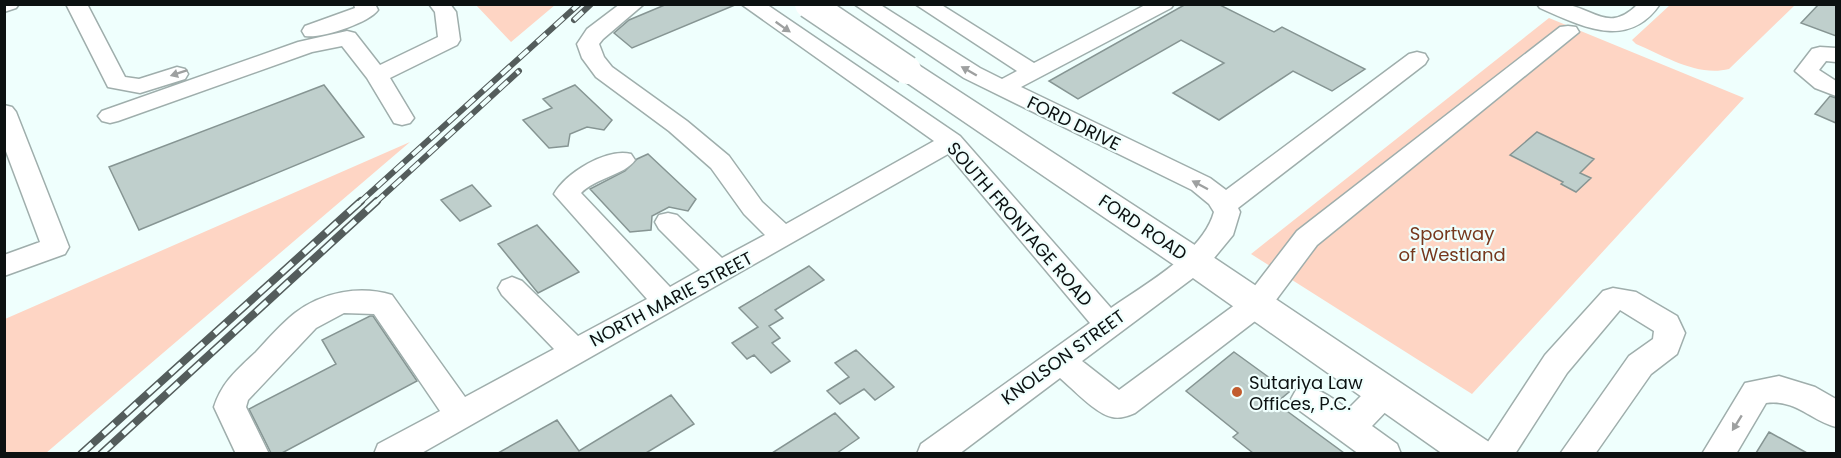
<svg xmlns="http://www.w3.org/2000/svg" width="1841" height="458" viewBox="0 0 1841 458" font-family="Poppins,sans-serif">
<rect width="100%" height="100%" fill="#effffd"/>
<path fill="#fed5c4" d="M476,5H555L511,42Z
M1670,5L1671,4L1795,5L1729,69C1697,77 1665,56 1636,44L1632,40Z
M1549,18L1744,98L1472,394L1251,254Z
M410,142L46,453H5V319Z"/>
<path fill="#bfcfcc" stroke="#869593" stroke-width="1.5" d="M667,4H735V5L632,48L614,33L629,20Z
M1186,4H1218L1274,32L1282,27L1365,69L1332,91L1293,71L1219,120L1173,93L1224,63L1181,40L1078,99L1049,81Z
M1819,4H1836V36L1801,23Z
M324,85L364,137L139,230L109,167Z
M575,85L612,120L604,130L587,127L570,134L568,146L549,148L523,120L552,108L543,99Z
M1830,96L1836,98V123L1815,114Z
M1537,132L1594,159L1580,173L1591,178L1576,192L1561,184L1563,182L1510,155Z
M648,154L696,199L688,211L669,207L652,216L651,230L630,232L590,189L625,171L637,159Z
M472,185L491,206L460,221L441,200Z
M537,225L579,272L538,293L498,244Z
M809,266L824,280L775,310L783,318L769,326L780,338L772,343L790,361L771,373L754,355L747,359L732,343L758,327L739,308Z
M370,316H373L417,381L282,453H271L249,409L336,364L322,340Z
M856,350L894,387L875,400L864,389L840,404L827,391L849,377L835,363Z
M1234,352L1289,392L1276,403L1344,453H1253L1233,437L1238,433L1186,391Z
M671,395L694,424L646,453H498L557,420L579,451Z
M835,413L859,438L837,453H772Z
M1769,432L1807,453H1756Z"/>
<g fill="none" stroke-linecap="round" stroke-linejoin="round">
<defs>
<path id="minor" d="M4,4H19L16,8L4,12Z
M66,4H87L125,77L139,79L177,67L185,69L188,74L185,79L140,93L108,87Z
M354,4H375L378,10C369,23 320,39 305,36L302,31L305,26L355,8Z
M429,4H450L456,12L460,40L457,45L390,78L414,118L410,123L402,125L394,123L367,78L342,46L312,52L118,121L110,123L102,121L98,116L102,111L298,42L347,31L355,33L380,65L438,37L435,12Z
M620,4H644L603,39L599,44L604,57L612,67L687,121L729,156L762,202L786,224L934,141L741,4H766L960,136L1111,308C1145,284 1203,253 1214,212L1209,204L1192,190L964,78L854,4H879L980,68L1002,79L1017,71L915,4H940L1034,63L1147,4H1174L1171,8L1021,87L1210,178L1226,190L1409,54L1417,52L1425,54L1428,59L1425,64L1238,208L1240,212L1233,235L1205,269L1082,361L1119,390L1247,296L1297,231L1560,27L1568,26L1576,27L1579,32L1317,245L1267,312L1135,413C1128,416 1120,419 1112,417C1096,414 1073,389 1060,378L959,454H917L921,444L1090,323L948,154L420,454H374L378,444L440,411L374,314L344,313L316,328L248,400L246,407L269,454H236L214,407C222,382 237,370 256,352C268,339 281,324 295,313C322,292 360,285 392,295L465,397L554,349L502,295L498,288L502,281L512,277L522,281L578,336L647,299L554,194C566,173 606,148 631,154L635,160C625,175 595,178 581,193L670,287L700,270L659,229L655,222L659,215L668,213L677,215L722,258L765,235L744,214L711,168L669,131L596,77L582,58L577,44L587,29Z
M1537,4C1546,4 1556,3 1565,4C1596,10 1609,33 1638,4H1660C1628,51 1581,26 1540,8Z
M1820,47L1836,48V62L1826,61L1819,70L1836,81V96L1815,88L1795,71L1812,49Z
M4,105L12,107L16,112L69,247L65,254L4,276V255L40,242L4,146Z
M1613,288L1636,292L1677,316L1685,333L1677,354L1651,374L1595,454H1560L1629,356L1653,339L1654,331L1620,310L1567,373L1515,454H1480L1545,355L1603,291Z
M1779,376L1815,387L1836,399V427C1810,420 1796,399 1766,403L1736,454H1702L1745,383Z
M1385,379L1396,383L1401,392L1396,401L1372,426L1397,444L1401,454H1359L1296,408L1291,399L1296,390C1316,383 1331,398 1348,409L1374,383Z"/>
<path id="major" d="M907,62L917,64L1207,253L1489,442L1495,454H1443L1183,271L897,76L893,70L897,64Z"/>
</defs>
<use href="#minor" stroke="#9faeac" stroke-width="3"/>
<use href="#major" stroke="#9faeac" stroke-width="3"/>
<use href="#minor" fill="#fff" fill-rule="evenodd"/>
<use href="#major" fill="#fff" fill-rule="evenodd"/>
<defs>
<path id="rail-far1" d="M574,20L591,4
M359,203L579,4
M375,203L519,71"/>
<path id="rail" d="M81,454L361,201
M101,454L377,201"/>
</defs>
<use href="#rail-far1" stroke="#545d5c" stroke-width="6"/>
<use href="#rail" stroke="#545d5c" stroke-width="8"/>
<use href="#rail-far1" stroke="#effffd" stroke-width="4" stroke-dasharray="12" stroke-linecap="butt"/>
<use href="#rail" stroke="#effffd" stroke-width="5" stroke-dasharray="15" stroke-linecap="butt"/>
<defs>
<path id="major-bridge" d="M809,4L907,70"/>
</defs>
<use href="#major-bridge" stroke="#9faeac" stroke-width="31" stroke-linecap="butt"/>
<use href="#major-bridge" stroke="#fff" stroke-width="28"/>
</g>
<defs><path id="oneway-solid" d="M-6-.8H1V-3.2L6.5 0L1 3.2V.8H-6Z" transform="scale(1.5)"/></defs>
<g fill="#9ea0a0">
<use href="#oneway-solid" transform="translate(783 27) rotate(35)"/>
<use href="#oneway-solid" transform="translate(969 71) rotate(-150)"/>
<use href="#oneway-solid" transform="translate(179 73) rotate(162)"/>
<use href="#oneway-solid" transform="translate(1200 185) rotate(-152)"/>
<use href="#oneway-solid" transform="translate(1737 423) rotate(122)"/>
</g>
<circle fill="#c25c2e" stroke="#effffd" stroke-width="2" cx="1237" cy="392" r="6"/>
<g text-anchor="middle" dominant-baseline="central" stroke-width="4.5" stroke-linejoin="round" paint-order="stroke">
<g font-size="18" fill="#0c1111" stroke="#effffd">
<text transform="translate(1074 123) rotate(26)">FORD DRIVE</text>
<text transform="translate(1020 224) rotate(49)">SOUTH FRONTAGE ROAD</text>
<text transform="translate(1143 227) rotate(34)">FORD ROAD</text>
<text transform="translate(671 299) rotate(-28)">NORTH MARIE STREET</text>
<text transform="translate(1063 357) rotate(-36)">KNOLSON STREET</text>
</g>
<g font-size="18" fill="#76381d" stroke="#effffd">
<text x="1452" y="233">Sportway<tspan x="1452" dy="21">of Westland</tspan></text>
</g>
<g font-size="18" fill="#0c1111" stroke="#effffd" text-anchor="start">
<text x="1249" y="382">Sutariya Law<tspan x="1249" dy="21">Offices, P.C.</tspan></text>
</g>
</g>
<rect width="1841" height="458" fill="none" stroke="#0c1111" stroke-width="12"/>
</svg>
